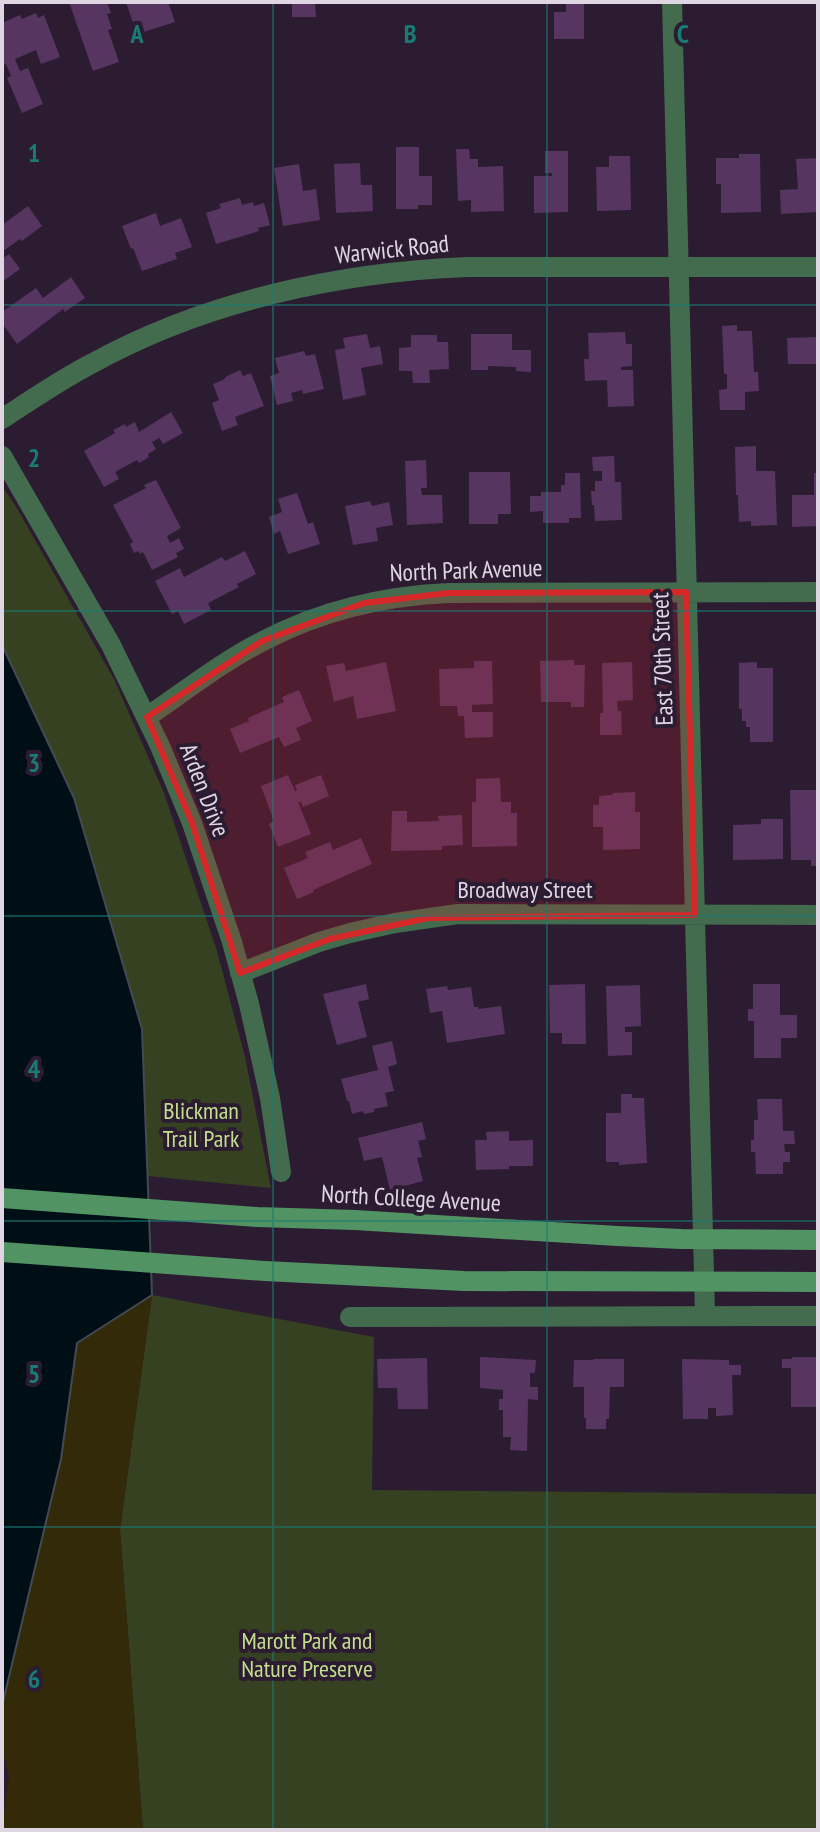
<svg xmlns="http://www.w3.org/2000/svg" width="820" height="1832" viewBox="0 0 820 1832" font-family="'PT Sans Narrow',sans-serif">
<rect width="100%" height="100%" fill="#2c1c32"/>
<path fill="#364122" d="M2,486L15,505L114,679L164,793L217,951L245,1057L271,1188L147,1176L142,1029L74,798L2,645Z
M152,1295L374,1337L372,1490L818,1494V1830H143L120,1530Z"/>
<path fill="#332a09" d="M152,1295L120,1530L143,1830H2L9,1776L2,1749V1706L61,1459L77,1343Z"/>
<path fill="#000e15" stroke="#434a53" stroke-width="2" d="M2,645L74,798L142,1029L152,1295L77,1343L61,1459L2,1706Z"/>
<path fill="#563561" d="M69,2H107L111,13L107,14L112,29L108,30L119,62L93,71Z
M126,2H168L175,22L144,32L141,21L133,23Z
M292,2H315L316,17H292Z
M566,2H584V39H554V12H566Z
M36,13L38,18L44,15L60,57L41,64L36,50L15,59L20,71L28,68L43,104L22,113L7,78L11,76L6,64L2,65V23L20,15L22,19Z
M396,147H419V176H432V205H418V209H396Z
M456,149H469L470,159H478V167L503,166L504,211L471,212V200L458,201Z
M545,151H568V212L534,213V176H552V173H545Z
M739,154H760L761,212L721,213V184H716V158H739Z
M609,156H630L631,210L597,211L596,167H609Z
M818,158V212L781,214L780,190L798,189L796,159Z
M360,163L361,185H372L373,211L336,213L334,164Z
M299,164L303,191L316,189L320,220L283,226L274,168Z
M240,198L242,205L253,202L254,206L264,203L270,225L258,228L259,231L216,244L206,213L221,208L219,204Z
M28,206L42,226L22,241L20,239L2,252V225Z
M156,213L160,226L181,218L192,247L175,253L177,259L142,271L133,248L131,249L122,226Z
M9,254L20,269L2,282V259Z
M71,277L85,298L65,312L63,309L17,344L2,323V312L36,288L43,298Z
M737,325V331H752L754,372H758L759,391L745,392V410H720L719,390L727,389V374H724L722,326Z
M625,332L626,344H632V366L621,367V370H633L634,406L608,407L607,380L585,381L584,359H589L588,333Z
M367,334L370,348L380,346L383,364L361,368L366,395L343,400L335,350L345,348L343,338Z
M471,334H512V350H531V372L516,371V367L488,366V370H471Z
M411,335H437V342H448L449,369L429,370L430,383H413L412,371H399V348L411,347Z
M818,337V364H788L787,338Z
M304,351L306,356L315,354L324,389L303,394L302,390L291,393L293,401L277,405L270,376L279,373L275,358Z
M240,370L243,376L251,373L264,406L235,417L238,425L222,431L212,403L219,400L213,384L223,380L227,376Z
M171,412L183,433L163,444L159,438L152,442L156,449L148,454L149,457L139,463L137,460L115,472L119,479L104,487L84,451L115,433L113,430L125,424L126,427L135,422L139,432Z
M756,446V471H775L777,525L751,526V521L739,522L738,495H736L735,447Z
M614,456L615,482H621L622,520L595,521L594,505H592L591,491H595V481H602V471H593L592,457Z
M426,460L427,488H421L422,495H442L443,523L407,525L405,461Z
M469,472H510L511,514H498V524H469Z
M565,473H580L581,518H569V523H543V511L530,512V496H541V492H561V485H565Z
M814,473H818V526L792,527V495H814Z
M156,480L181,528L167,536L170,543L179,538L184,549L176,553L178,557L152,570L143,552L140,554L138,551L134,553L130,544L133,542L113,505L146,488L144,485Z
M297,493L308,524L313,522L320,544L288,554L280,531L274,534L269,517L282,512L278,499Z
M370,501L372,506L389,502L393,525L376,528L378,541L353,545L345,506Z
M245,551L256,574L237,584L239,587L208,603L211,610L184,624L178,611L172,614L155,581L180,568L184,577L222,557L225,561Z
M574,660V665H585L584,707H571V702H541L540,661Z
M474,661H492L493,704L472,705V712H493V737L465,738L464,716H458L457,706H440L439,669L474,668Z
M386,662L396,711L357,719L353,696L334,702L326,666L344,663L346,671Z
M632,662L633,700L617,701L618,711H621L622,735H600V713H603L602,663Z
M757,662V668H773V742H750V727H746V721H742V709H739V663Z
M299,690L312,721L296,728L301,740L284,747L279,737L240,753L230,729L249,721L248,718L284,702L282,697Z
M288,775L295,791L297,790L295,785L321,775L329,796L303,807L301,802H298L311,834L278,847L269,824L274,821L261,786Z
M500,778L501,802H511V813H517V846L472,847V802H476V779Z
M790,790H816L818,866H811V860H791Z
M635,792V812H640V849L603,850V827H593V805H599V796L613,795L612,793Z
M392,811H407V822L439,821L438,816L462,815L463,845L442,846V850L391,851Z
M761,819H783V859L733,860V825L761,824Z
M361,838L372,864L313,890L314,892L297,899L284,868L308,858L305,852L330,842L333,850Z
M366,984L369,999L358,1002L367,1037L337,1045L323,994Z
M585,984L586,1044H562V1033H550L549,985Z
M753,984H780V1015H797V1038H781V1058H754V1021H748V1009H753Z
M640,985L641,1026L625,1027V1032H632V1055L608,1056L606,986Z
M447,986L448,990L471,987L474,1007H478L479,1009L501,1006L505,1034L447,1043L442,1011L430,1013L426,989Z
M392,1041L397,1064L388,1067L394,1091L385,1093L388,1106L374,1109V1112L364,1114L363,1111L352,1114L349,1101H347L341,1079L378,1070L372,1046Z
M621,1094H632V1098H644L647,1163L619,1165V1162H606V1113H621Z
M757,1099H782L783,1131H794L795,1144H784L785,1152H790V1162H783V1174H756L755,1152H751V1140H754V1120H758Z
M422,1122L426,1139L418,1141L422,1157L417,1158L423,1181L390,1190L382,1157L364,1161L358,1138Z
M509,1131V1141L533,1140V1166H509V1169L476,1170L475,1140H487L486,1132Z
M480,1357L536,1360L535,1373H530V1387H538V1400L528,1399L527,1451L510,1450L511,1437H503V1410H499V1399H503V1390L480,1388Z
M792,1357H818V1407H791V1368H782V1359H792Z
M427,1358L428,1409H398L397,1388H378L377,1359Z
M593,1359H624V1387H610L609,1419H606V1429H586V1418H584V1387H573L574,1360H593Z
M682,1359L729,1360V1365H741V1375H732L733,1415L716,1416V1408H708V1419H683Z"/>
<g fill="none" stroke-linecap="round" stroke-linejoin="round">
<path stroke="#436b4e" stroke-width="20" d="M672,2L705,1315
M2,419C31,400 60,380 91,364C205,301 339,272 468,267H818
M2,456L111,645L160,746L192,823L232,942L249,1004L270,1098L281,1172
M147,717C185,691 223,661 265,640C323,610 383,596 448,593L818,592
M240,973L319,942L350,933L395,923L458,914L818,915
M350,1317L818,1316"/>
<path stroke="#529364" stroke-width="20" d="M2,1198L257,1217L355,1220L617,1236L681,1239L818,1240
M2,1252L265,1271L464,1281L818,1282"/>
</g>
<path fill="#d62828" fill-opacity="0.2" stroke="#d62828" stroke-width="6" stroke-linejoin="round" d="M686,592L695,915L428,918L330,939L240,973L192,823L147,717L262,641L364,603L448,593Z"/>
<path fill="none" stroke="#197b74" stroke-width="2" stroke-opacity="0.55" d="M273,2V1830M547,2V1830M2,305H818M2,611H818M2,916H818M2,1221H818M2,1527H818"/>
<g text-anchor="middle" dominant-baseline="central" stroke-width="8" stroke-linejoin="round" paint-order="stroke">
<g font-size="24" fill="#e0d5e3" stroke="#2c1c32">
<text transform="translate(392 249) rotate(-6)">Warwick Road</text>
<text transform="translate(466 570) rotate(-2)">North Park Avenue</text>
<text transform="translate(662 659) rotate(-92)">East 70th Street</text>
<text transform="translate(205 790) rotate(69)">Arden Drive</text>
<text x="525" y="889">Broadway Street</text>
<text transform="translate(411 1198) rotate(3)">North College Avenue</text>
</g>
<g font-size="24" fill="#c3df8c" stroke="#2c1c32">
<text x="201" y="1110">Blickman<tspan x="201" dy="28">Trail Park</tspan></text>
<text x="307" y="1640">Marott Park and<tspan x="307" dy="28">Nature Preserve</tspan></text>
</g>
</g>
<g font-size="26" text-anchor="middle" font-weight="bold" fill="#197b74" stroke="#2c1c32" stroke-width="8" stroke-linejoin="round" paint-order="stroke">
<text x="137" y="43">A</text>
<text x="410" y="43">B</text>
<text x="683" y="43">C</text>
<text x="34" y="162">1</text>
<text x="34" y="467">2</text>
<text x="34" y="772">3</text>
<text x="34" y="1078">4</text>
<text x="34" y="1383">5</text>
<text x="34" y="1688">6</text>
</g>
<rect width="820" height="1832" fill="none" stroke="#e0d5e3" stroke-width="8"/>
</svg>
